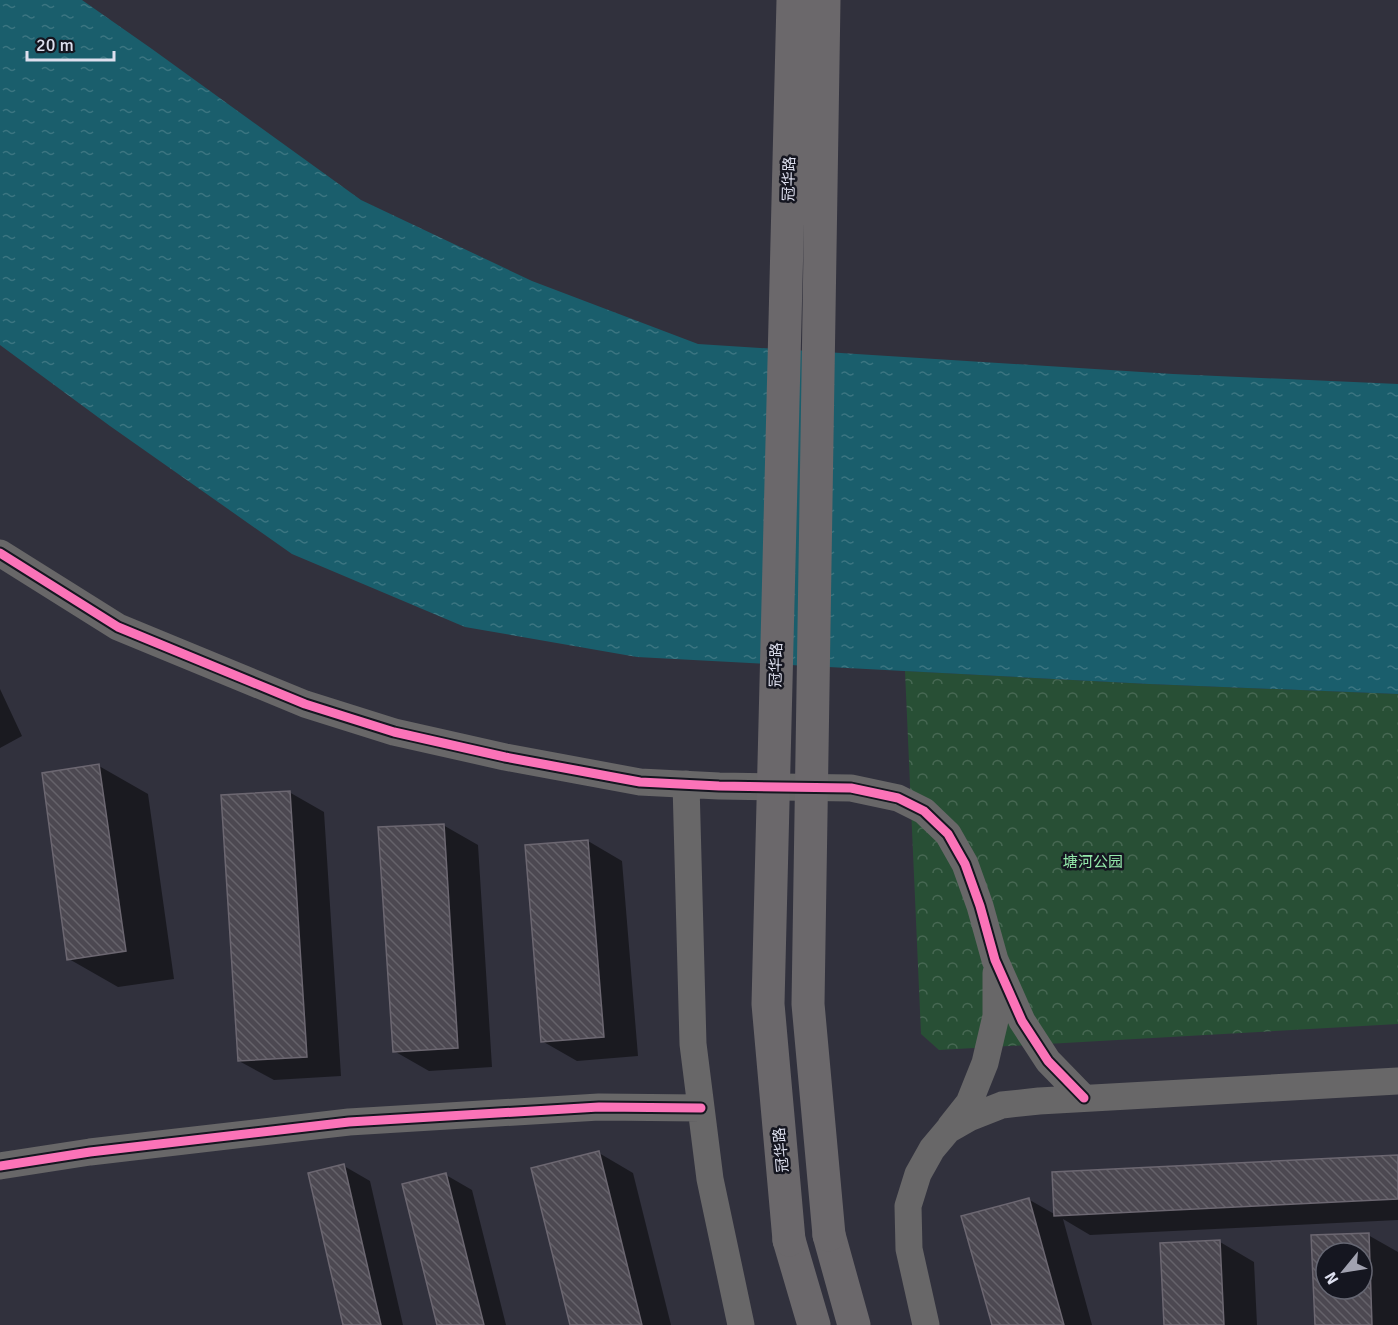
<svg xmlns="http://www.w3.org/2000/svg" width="1398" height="1325" viewBox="0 0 1398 1325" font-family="Signika,'Noto Sans SC',sans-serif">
<defs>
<pattern id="park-crowns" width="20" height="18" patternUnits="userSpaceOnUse" patternTransform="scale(1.5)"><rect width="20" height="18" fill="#284f35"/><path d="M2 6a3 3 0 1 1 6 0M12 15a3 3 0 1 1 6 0" fill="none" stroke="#476853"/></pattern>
<pattern id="water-ripples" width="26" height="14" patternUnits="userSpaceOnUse" patternTransform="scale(1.5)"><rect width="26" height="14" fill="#1a5e6c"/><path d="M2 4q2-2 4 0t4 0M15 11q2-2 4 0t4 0" fill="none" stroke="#3b7581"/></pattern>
<pattern id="building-back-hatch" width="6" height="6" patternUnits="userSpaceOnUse" patternTransform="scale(1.5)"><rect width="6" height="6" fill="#4c4851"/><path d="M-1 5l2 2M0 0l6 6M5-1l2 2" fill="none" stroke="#65626a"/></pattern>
</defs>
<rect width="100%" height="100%" fill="#31313d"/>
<path fill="url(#park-crowns)" d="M905,671L1149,684L1398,694V1024L939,1050L921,1034Z"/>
<path fill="url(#water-ripples)" d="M0,0H82L152,49L361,200L532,281L698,344L1173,374L1398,384V694L1149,684L637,657L465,627L292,554L110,426L0,345Z"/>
<path fill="#0007" fill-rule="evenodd" d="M0,689L22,736L0,748Z
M99,766L148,794L174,979L118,987L69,959Z
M289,792L324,812L341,1076L274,1080L239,1061Z
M443,825L478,845L492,1067L429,1071L394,1051Z
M588,841L622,861L638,1056L577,1061L542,1041Z
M599,1153L633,1173L671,1325H572Z
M1398,1156V1220L1090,1235L1063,1219L1092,1325H993L1028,1199L1056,1215Z
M344,1166L370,1181L403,1325H344Z
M446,1175L472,1190L506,1325H438Z
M1368,1235L1398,1252V1325H1316L1312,1237ZM1326,1253H1362V1289H1326Z
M1220,1242L1254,1262L1257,1325H1165Z"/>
<path fill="url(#building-back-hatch)" stroke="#6c6771" stroke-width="1.5" fill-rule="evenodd" d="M99,764L126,951L67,960L42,773Z
M290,791L307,1057L238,1061L221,795Z
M444,824L458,1048L393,1052L378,827Z
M588,840L604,1037L541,1042L525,845Z
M599,1151L642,1325H570L531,1168Z
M1398,1155V1199L1054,1216L1052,1172Z
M344,1164L381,1325H343L308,1173Z
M446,1173L484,1325H437L402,1184Z
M1029,1198L1064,1325H992L961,1216Z
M1369,1233L1372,1325H1315L1311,1235ZM1326,1253H1362V1289H1326Z
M1220,1240L1224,1325H1164L1160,1243Z"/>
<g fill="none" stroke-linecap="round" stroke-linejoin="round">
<path stroke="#686768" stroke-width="27" d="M0,553L118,627L305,704L394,732L505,757L640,782L719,786L851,788L898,798L924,811L948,834L965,864L980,906L995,960L1022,1021L1048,1061L1084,1098
M686,784L693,1044L710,1179L741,1325
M950,1127L969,1103L985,1063L996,1016V973
M0,1166L90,1152L349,1122L599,1107L701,1108
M926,1325L909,1249L908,1206L918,1174L932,1149L948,1130L969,1118L1002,1105L1039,1101L1398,1081"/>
<path stroke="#6b686b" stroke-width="33" d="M829,1235L854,1325
M789,1240L814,1325"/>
<path stroke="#6b686b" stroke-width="33" d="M824,0L808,1004L829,1235
M789,1240L768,1004L793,0"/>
<defs>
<path id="cycleway" d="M0,553L118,627L305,704L394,732L505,757L640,782L719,786L851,788L898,798L924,811L948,834L965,864L980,906L995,960L1022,1021L1048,1061L1084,1098
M0,1166L90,1152L349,1122L599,1107L701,1108"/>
</defs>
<use href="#cycleway" stroke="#151620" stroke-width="13"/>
<use href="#cycleway" stroke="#fb73b8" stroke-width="9"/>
</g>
<g text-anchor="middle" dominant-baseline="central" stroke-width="5" stroke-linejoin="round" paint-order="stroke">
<g font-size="15" fill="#dddfee" stroke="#151620">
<text transform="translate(789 179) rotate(-89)">冠华路</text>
<text transform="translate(776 665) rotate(-89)">冠华路</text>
<text transform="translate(781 1150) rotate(-95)">冠华路</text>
</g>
<g font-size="15" fill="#94eaab" stroke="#151620">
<text x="1093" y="862">塘河公园</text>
</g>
</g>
<g transform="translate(1344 1271) rotate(240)"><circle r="28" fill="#151620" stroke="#656672" stroke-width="1.5"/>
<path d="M0-4.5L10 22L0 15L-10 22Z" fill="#a1a2b0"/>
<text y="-9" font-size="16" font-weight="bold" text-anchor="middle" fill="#dddfee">N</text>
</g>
<path d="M27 51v9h87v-9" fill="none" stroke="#dddfee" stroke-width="3"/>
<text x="36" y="51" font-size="18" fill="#dddfee" stroke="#151620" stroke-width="4.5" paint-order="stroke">20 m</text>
</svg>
